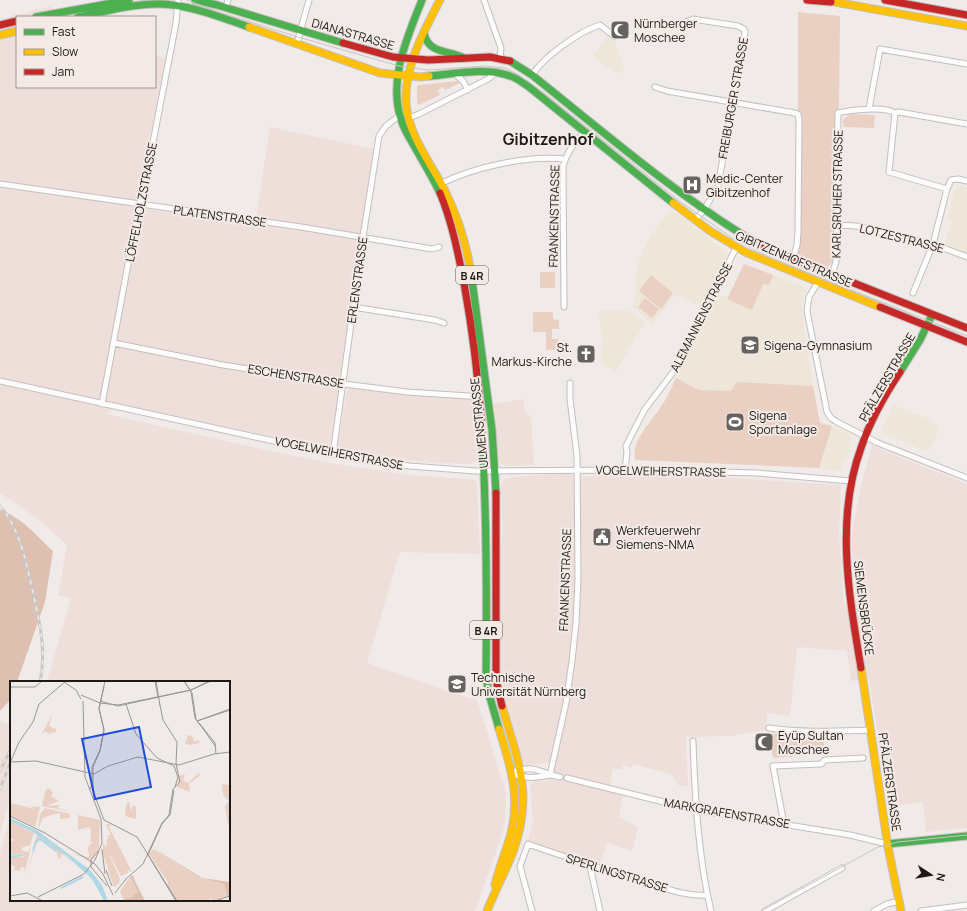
<svg xmlns="http://www.w3.org/2000/svg" width="967" height="911" viewBox="0 0 967 911" font-family="Manrope,sans-serif">
<rect width="100%" height="100%" fill="#f0ebe8"/>
<path fill="#efdfda" d="M51,6L53,17H17V87H155V56L166,58L152,130L150,132L140,188L141,191L140,195L132,207L255,224L270,127L374,149L338,389L339,393L331,440L329,445L321,447L287,440L116,403L114,409L106,414L284,454L331,463L401,474L475,480L477,484L480,554L400,552L367,663L466,697L477,700L506,793L505,823L502,835L475,911H0V853L11,813V900H229V682H47L71,598L58,596L67,545L46,526L21,507L0,493V19Z
M352,386L436,398H455L472,400L475,404L478,459L471,464L438,463L382,457L343,451L340,449L338,444L346,394L349,387Z
M524,399V409L531,417L534,465L505,466L498,461L492,404Z
M872,446L967,484V828L926,832L923,802L889,806L869,679L851,681L847,651L797,647L790,716L767,713L766,730L730,736L686,737L688,786H679L671,774L633,764L632,768L623,765L622,770L613,769L609,791L623,795L619,817L638,827L632,851L607,843L599,865L528,841L533,820L530,787L532,783L536,780L548,781L550,762L546,763L527,765L523,762L499,682L500,555L502,531L501,485L504,479L510,477L568,473L574,477H585L624,471L841,485L839,532L844,603L856,602L851,538L861,486Z
M0,721L11,725V795L0,835Z"/>
<path fill="#ede6d9" d="M608,35L614,40L625,68L617,74L593,56Z
M960,185L967,188V253L948,245L945,243L952,221L947,218L954,192Z
M671,209L728,254L702,307L675,295L652,324L633,307L638,263L650,236Z
M773,275L807,288L802,303V312L813,386L736,382L731,392L699,390L676,378L718,294L733,301L763,283L769,285Z
M599,311H631L645,322L616,371L601,363L602,333L600,328Z
M893,405L933,421L940,427L928,452L881,432Z
M832,426L852,435L848,449L850,450L847,458L845,457L841,471L819,469Z"/>
<path fill="#e9d0c3" d="M798,12L840,16L839,107L836,115L834,255L833,261L830,265L826,267L798,254L801,115L798,111Z
M459,81L460,83L445,90L443,87L438,90L440,95L419,105L417,104V86L419,85Z
M850,114L875,115L874,128L843,127V120Z
M744,264L773,275L769,285L763,284L752,310L732,302V301L727,299Z
M540,272H555V288H540Z
M651,275L673,293L661,309L639,291Z
M645,298L659,309L652,318L638,307Z
M533,312H553V319L559,320V329H552V339H558V350H546V332H533Z
M676,378L699,390L731,391L736,382L813,386L820,423L832,426L819,468L635,460C631,441 651,422 660,408C667,399 671,388 676,378Z
M769,733L784,735L824,736V754L773,758Z"/>
<path fill="#dec0b0" d="M0,510C21,517 37,536 53,551L45,602L17,682H11V699L0,711Z"/>
<g fill="none" stroke-linecap="round" stroke-linejoin="round">
<defs>
<path id="street" d="M484,0L501,48L500,58
M226,8L228,0
M686,22L693,19L738,26L744,29L745,32L718,186L704,210L695,220
M297,43L309,0
M455,74L463,81L468,90
M532,75C545,56 578,32 600,25L614,36
M655,87L667,91L795,113L798,114L799,120L798,232L797,245L793,259
M869,109L880,49L967,64
M895,113L889,172L947,189
M409,118L419,114L488,79L497,72
M442,183C475,167 528,155 565,159
M0,184L301,227L432,249L439,247
M836,225L856,226L933,244L967,257
M832,275L836,262L838,113C851,110 884,106 895,113L899,112L967,124
M818,282L809,297L807,311L827,412L831,418L837,422L878,443L967,478
M913,293L933,244L947,189L951,180L958,179L967,181
M353,307L435,320L444,323
M564,307L563,167C566,153 575,142 585,131
M114,343L223,365L344,384L407,392L469,396L480,400
M0,381L333,454L371,461L410,466L475,471L642,470L757,473L851,481
M102,404L139,205L143,194L176,23L178,0
M333,454L363,237L379,136L386,126L399,116
M625,470L627,452L626,446L633,432L645,409L674,371L736,248
M769,728C803,733 837,731 871,730
M693,741C695,798 698,855 711,911
M511,773C534,763 539,773 560,777
M511,773C526,779 534,778 550,775
M550,775L566,703L572,661L576,623L578,578L577,456L570,399V383
M567,778L696,810L850,835L887,844
M784,824L773,766L821,764L825,760L863,758
M590,866L600,911
M532,911L520,866L528,844C567,858 606,870 645,882C665,888 687,897 707,895
M765,911L842,868
M874,911L887,904L899,901
M921,911L967,905"/>
<path id="fast" d="M195,0L217,5L343,43
M422,0C407,38 387,81 402,122C404,129 409,137 413,144C422,160 432,176 440,193
M36,17L129,0
M78,17C103,12 135,3 160,4C191,5 220,17 249,27
M424,33C428,54 448,50 464,58
M510,61L532,75C601,130 668,188 743,235
M429,76C454,74 486,67 510,76C517,78 523,83 529,87L673,203
M472,280L492,430L496,493
M900,372L920,340L932,315
M481,419C487,506 487,592 486,678L489,694L499,729
M887,844L967,836"/>
<path id="slow" d="M440,0C424,31 404,67 406,103C408,135 431,163 445,191C459,219 468,250 472,280
M824,0L967,26
M249,27L380,73L420,77L429,76
M0,35L17,31
M673,203L710,231L745,252L880,307
M861,668L888,847L901,911
M495,885C499,866 508,848 512,829C520,794 509,761 499,729
M487,911C495,891 505,872 513,852C534,794 518,762 502,706"/>
<path id="jam" d="M807,0L831,2
M885,0L967,15
M0,25L17,21
M343,43L393,57L428,60L490,57L510,61
M440,193C452,222 458,253 464,283C472,328 478,374 481,419
M743,235L786,256L967,328
M880,307L967,342
M496,493V680L502,706
M861,668C849,596 835,519 861,448C870,421 884,396 900,372"/>
</defs>
<use href="#street" stroke="#c3bfbd" stroke-width="7"/>
<use href="#fast" stroke="#c3bfbd" stroke-width="9"/>
<use href="#slow" stroke="#c3bfbd" stroke-width="9"/>
<use href="#jam" stroke="#c3bfbd" stroke-width="9"/>
<use href="#street" stroke="#fdfcfc" stroke-width="5"/>
<use href="#fast" stroke="#4caf50" stroke-width="7"/>
<use href="#slow" stroke="#ffc107" stroke-width="7"/>
<use href="#jam" stroke="#c62828" stroke-width="7"/>
<path stroke="#c8c6c6" stroke-width="1" d="M187,0L219,12L298,37L399,66L427,70L485,66L505,68L519,75L543,92L682,203L735,240L769,257L967,336
M761,911L878,847L898,842L967,835"/>
<defs>
<path id="rail" d="M0,506C20,529 25,559 32,588C39,620 47,650 40,682
M0,771L11,749
M0,789L11,761"/>
</defs>
<use href="#rail" stroke="#c8c6c6" stroke-width="3"/>
<use href="#rail" stroke="#f4eae5" stroke-width="1.5" stroke-dasharray="4.5" stroke-linecap="butt"/>
</g>
<defs>
<symbol id="mosque-square" viewBox="-11 -11 22 22"><rect x="-9" y="-9" width="18" height="18" rx="4" fill="#666260" stroke="#f4eae5"/><path d="M3.5-4.9A6 6 0 1 0 3.5 4.9A5 5 0 1 1 3.5-4.9Z" fill="#fff"/></symbol>
<symbol id="hospital-square" viewBox="-11 -11 22 22"><rect x="-9" y="-9" width="18" height="18" rx="4" fill="#666260" stroke="#f4eae5"/><path d="M-5-5h3v3.5h4V-5h3V5h-3V1.5h-4V5h-3Z" fill="#fff"/></symbol>
<symbol id="school-square" viewBox="-11 -11 22 22"><rect x="-9" y="-9" width="18" height="18" rx="4" fill="#666260" stroke="#f4eae5"/><path d="M0-5L7-2L0 1L-7-2ZM-4 1L0 2.5L4 1V4Q0 6-4 4Z" fill="#fff"/></symbol>
<symbol id="church-square" viewBox="-11 -11 22 22"><rect x="-9" y="-9" width="18" height="18" rx="4" fill="#666260" stroke="#f4eae5"/><path d="M-1.2-6h2.4v3.5h3.3v2.4h-3.3V6h-2.4V-.1h-3.3v-2.4h3.3Z" fill="#fff"/></symbol>
<symbol id="stadium-square" viewBox="-11 -11 22 22"><rect x="-9" y="-9" width="18" height="18" rx="4" fill="#666260" stroke="#f4eae5"/><path d="M0-5a6.5 5 0 1 0 0 10a6.5 5 0 1 0 0-10ZM-3.5-1.8h7v3.6h-7Z" fill="#fff"/></symbol>
<symbol id="civic-square" viewBox="-11 -11 22 22"><rect x="-9" y="-9" width="18" height="18" rx="4" fill="#666260" stroke="#f4eae5"/><path d="M-.6-6.5H3V-4.5H.6V-3L4-1V1h2V6H-6V1h2V-1L-.6-3ZM-1.2 2.5V6h2.4V2.5Z" fill="#fff"/></symbol>
<symbol id="university-square" viewBox="-11 -11 22 22"><rect x="-9" y="-9" width="18" height="18" rx="4" fill="#666260" stroke="#f4eae5"/><path d="M0-5L7-2L0 1L-7-2ZM-4 1L0 2.5L4 1V4Q0 6-4 4Z" fill="#fff"/></symbol>
</defs>
<g fill-rule="evenodd">
<use href="#mosque-square" x="609" y="19" width="22" height="22"/>
<use href="#hospital-square" x="681" y="174" width="22" height="22"/>
<use href="#school-square" x="739" y="334" width="22" height="22"/>
<use href="#church-square" x="575" y="343" width="22" height="22"/>
<use href="#stadium-square" x="724" y="411" width="22" height="22"/>
<use href="#civic-square" x="591" y="526" width="22" height="22"/>
<use href="#university-square" x="446" y="673" width="22" height="22"/>
<use href="#mosque-square" x="753" y="731" width="22" height="22"/>
</g>
<g text-anchor="middle" dominant-baseline="central" stroke-width="4" stroke-linejoin="round" paint-order="stroke">
<g fill="#f4eae5" stroke="#5d5855" stroke-width="1">
<rect x="456" y="266" width="32" height="18" rx="3"/>
<rect x="470" y="621" width="32" height="18" rx="3"/>
</g>
<g font-size="11" font-weight="bold" fill="#1c1917">
<text x="472" y="275">B 4R</text>
<text x="486" y="630">B 4R</text>
</g>
<g font-size="12" fill="#1c1917" stroke="#f4eae5" text-anchor="start">
<text x="634" y="23">Nürnberger<tspan x="634" dy="14">Moschee</tspan></text>
<text x="706" y="178">Medic-Center<tspan x="706" dy="14">Gibitzenhof</tspan></text>
<text x="764" y="345">Sigena-Gymnasium</text>
<text x="572" y="347" text-anchor="end">St.<tspan x="572" dy="14">Markus-Kirche</tspan></text>
<text x="749" y="415">Sigena<tspan x="749" dy="14">Sportanlage</tspan></text>
<text x="616" y="530">Werkfeuerwehr<tspan x="616" dy="14">Siemens-NMA</tspan></text>
<text x="471" y="677">Technische<tspan x="471" dy="14">Universität Nürnberg</tspan></text>
<text x="778" y="735">Eyüp Sultan<tspan x="778" dy="14">Moschee</tspan></text>
</g>
<g font-size="12" fill="#1c1917" stroke="#f4eae5">
<text transform="translate(353 34) rotate(16)">DIANASTRASSE</text>
<text transform="translate(733 98) rotate(-80)">FREIBURGER STRASSE</text>
<text transform="translate(837 194) rotate(-89)">KARLSRUHER STRASSE</text>
<text transform="translate(141 202) rotate(-79)">LÖFFELHOLZSTRASSE</text>
<text transform="translate(220 216) rotate(8)">PLATENSTRASSE</text>
<text transform="translate(554 216) rotate(-89)">FRANKENSTRASSE</text>
<text transform="translate(902 238) rotate(14)">LOTZESTRASSE</text>
<text transform="translate(794 259) rotate(23)">GIBITZENHOFSTRASSE</text>
<text transform="translate(357 280) rotate(-82)">ERLENSTRASSE</text>
<text transform="translate(701 317) rotate(-63)">ALEMANNENSTRASSE</text>
<text transform="translate(296 376) rotate(9)">ESCHENSTRASSE</text>
<text transform="translate(887 377) rotate(-60)">PFÄLZERSTRASSE</text>
<text transform="translate(479 423) rotate(-96)">ULMENSTRASSE</text>
<text transform="translate(339 453) rotate(11)">VOGELWEIHERSTRASSE</text>
<text transform="translate(661 471) rotate(1)">VOGELWEIHERSTRASSE</text>
<text transform="translate(565 580) rotate(-88)">FRANKENSTRASSE</text>
<text transform="translate(864 608) rotate(83)">SIEMENSBRÜCKE</text>
<text transform="translate(890 782) rotate(82)">PFÄLZERSTRASSE</text>
<text transform="translate(727 813) rotate(10)">MARKGRAFENSTRASSE</text>
<text transform="translate(617 873) rotate(17)">SPERLINGSTRASSE</text>
</g>
<g font-size="16" font-weight="bold" fill="#1c1917" stroke="#f4eae5">
<text x="548" y="139">Gibitzenhof</text>
</g>
</g>
<g transform="translate(10 681)">
<rect width="220" height="220" fill="#f0ebe8"/>
<path d="M42,34L39,45L46,48V51L38,53L36,50L32,53ZM178,54L182,55L185,61L188,59L190,62L180,64V69V64L175,63ZM189,92L190,94L179,103L180,111L167,106L169,95L175,93L173,99L178,102ZM212,103L219,104L220,144H218L215,125L219,120L213,114ZM36,108H40L43,112L41,115L49,120L37,125L50,124L47,127L61,131L32,125ZM119,121L121,130L123,124L126,126V138L115,135L116,123ZM0,122L25,128L20,125L30,126L25,146L0,134ZM35,127L60,133L59,137L50,138V132L41,134L33,137L28,148L30,133ZM68,134L90,139L89,167L81,179L67,174L78,181L65,173L79,176L78,166L83,161H80L81,149L79,146L68,149ZM0,140L24,152L20,164L11,167L13,170L18,171L21,165L14,195L15,187L11,186L10,190L4,189L5,185L0,184V176H14L12,171L11,173L0,174V160L6,159L0,157ZM98,143H101L99,146L122,191L117,189L118,192L111,195L97,168L110,198L109,202L104,206L93,173V162L96,166L98,154H101L96,144ZM27,153L48,168L69,187L52,173L50,178L48,176L46,170L30,158L25,165L16,197ZM144,168L188,196L214,203L217,216L203,220L201,217L197,220H167L158,205V201L139,173ZM120,196L128,211L119,219L117,216L113,218L110,210Z" fill="#e9d0c3"/>
<path d="M142,166L192,197L220,201V215L217,216L214,203L188,196ZM123,194L124,198L135,220H111L118,216L119,218L128,211L120,196Z" fill="#dec0b0"/>
<path d="M0,137L28,150L80,189L92,204L98,220H94L82,198L58,176L23,151L0,140Z" fill="#acd8e7"/>
<path fill="none" stroke="#acd8e7" stroke-width="2" d="M23,170L26,160L30,158L46,170M0,176L13,174M51,207L73,196"/>
<path fill="none" stroke="#9b9794" stroke-width="1" d="M95,0L89,27L94,50L90,70L83,86V110L94,139L127,156L167,220M145,0L148,16M146,0L150,25M174,0L181,11L185,37L190,44M174,0L182,12L186,38L206,66M54,1L66,9L71,18M0,6H25L32,0M71,14L90,22M90,20L108,25L181,9L199,0M90,22L108,24L181,9L201,0M116,23L126,53L147,77L164,85L168,96L165,106M187,40L220,28M187,40L220,29M190,43L205,62L206,73M0,81L26,80L84,93L98,85L128,76L169,84L204,73L220,71M0,82L9,61L23,41L29,23L56,0M81,108L79,107L82,105V86L90,69L94,48L89,28L94,6M164,109L160,134L152,143L138,174L166,220M0,135L35,152L85,183L93,193L103,214M92,168L95,193M88,170L81,179V186L97,205M96,189L102,205M105,212L116,198L133,183L152,142L159,134L163,108L170,101L166,83L167,61L153,39L150,24M0,215L17,212L33,220M28,216L74,193L85,179L92,162L91,138L75,96L73,20M205,220L220,215"/>
<path fill="#1d4ed8" fill-opacity="0.15" stroke="#1d4ed8" stroke-width="2" d="M129,46L141,106L85,118L72,58Z"/>
<rect width="220" height="220" fill="none" stroke="#1c1917" stroke-width="2"/>
</g>
<rect x="16" y="16" width="140" height="72" fill="#f4eae5" stroke="#9e9693"/>
<rect x="24" y="29" width="20" height="6" fill="#4caf50" stroke="#9e9693"/>
<text x="52" y="36" font-size="12" fill="#1c1917">Fast</text>
<rect x="24" y="49" width="20" height="6" fill="#ffc107" stroke="#9e9693"/>
<text x="52" y="56" font-size="12" fill="#1c1917">Slow</text>
<rect x="24" y="69" width="20" height="6" fill="#c62828" stroke="#9e9693"/>
<text x="52" y="76" font-size="12" fill="#1c1917">Jam</text>
<g transform="translate(931 875) rotate(102)" stroke="#f4eae5" stroke-width="3" paint-order="stroke">
<path d="M0-3L7 15L0 10L-7 15Z" fill="#1c1917"/>
<text y="-6" font-size="11" font-weight="bold" text-anchor="middle" fill="#1c1917">N</text>
</g>
</svg>
